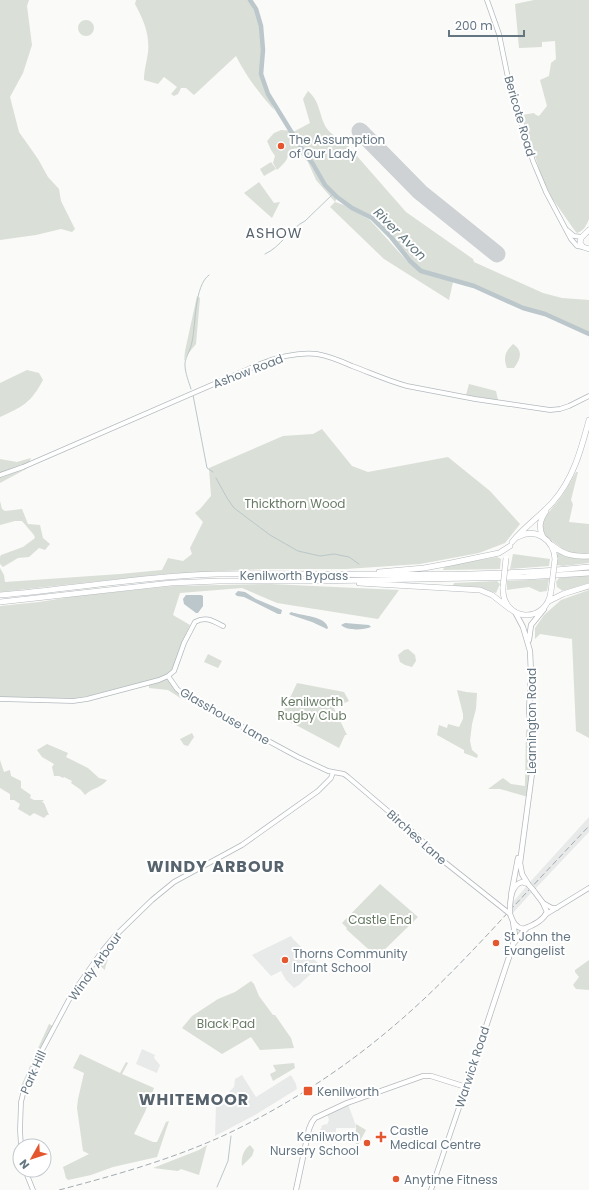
<svg xmlns="http://www.w3.org/2000/svg" width="589" height="1190" viewBox="0 0 589 1190" font-family="Poppins,sans-serif">
<rect width="100%" height="100%" fill="#fafaf8"/>
<path fill="#e8e9e9" d="M589,817V832L536,888L530,882Z
M526,887L531,893L513,913V902Z
M291,936L293,939L320,965L299,985L294,988L286,980L281,971L271,976L252,955Z
M142,1049L155,1055L154,1058L160,1065L157,1073L136,1064Z
M242,1075L256,1097L291,1075L296,1084L297,1089L255,1115L215,1136L216,1105L234,1087L235,1079Z
M348,1104L356,1126L355,1128H336V1134L324,1135L320,1129L322,1128L321,1126L326,1124L327,1125L328,1122L329,1120L327,1114Z"/>
<path fill="#dadfd7" d="M0,0H29L27,6L32,45L23,73L10,97L19,132L38,159L48,177L59,189L61,201L75,229L72,232L61,229L36,235L0,240Z
M136,0H250L256,9L261,26L263,50L261,74L274,110C259,93 246,76 236,56L194,95L186,88H181L178,94L174,96L171,94L177,87L164,77L158,84L144,80C144,70 147,61 148,52C150,34 143,19 135,4Z
M534,0H589V219C587,224 584,231 577,233L575,231L552,198L541,175L522,115L534,113L536,115L539,116L547,106L540,80L549,76L551,63L556,59L555,41L542,42V47L519,48L515,4Z
M78 28a8 8 0 1 1 16 0a8 8 0 1 1-16 0Z
M308,91C326,106 315,130 342,139L406,212L473,259L474,262L543,293L562,298L589,300V334L545,314L523,308L474,286L421,271L410,261L391,237L372,218L352,208L337,198L335,202L344,205L370,220L407,261L421,273L453,282L449,300L384,259L330,207L335,202L316,180L308,162L295,148L288,154C288,161 282,165 277,170L273,163L275,156L271,150L267,141L274,133L281,130L295,131L310,123L303,99Z
M271,162L276,169L264,176L260,169Z
M259,182L274,203L280,202L272,218L244,193Z
M197,296L200,298L196,344L187,355L184,361L185,351Z
M513,344C524,351 520,360 514,368H507C503,357 505,352 513,344Z
M27,370L39,373L43,380C31,403 22,407 0,417V383Z
M469,384L496,391L498,400L466,395Z
M322,429L352,466L368,472L448,457L490,491L520,524L505,543L479,553L420,564L346,569H265L164,574L0,592V568L4,575L5,582L120,574L162,570L168,558L183,561L192,554L190,548L203,522L195,513L200,509L211,496L209,468L283,436L313,434Z
M31,458L26,469L0,483V459L17,462Z
M576,472H578L571,500L573,504L569,522L589,524V554C573,554 567,553 555,543C550,539 544,535 542,530C539,519 557,504 562,496C567,488 572,480 576,472Z
M0,501L2,509L5,511L22,509L28,524L40,525L43,538L50,544L45,550L39,548L29,557L18,558L3,567L0,564V557L1,555L23,547L35,538L34,535L22,521H15L0,525Z
M558,552L573,558H589V563L563,566L557,565Z
M513,554L550,559L549,566L510,569Z
M497,557L501,559L500,569L443,570L445,566Z
M589,575V583L563,591L557,587L556,582L559,578Z
M549,579L547,591L540,592L529,587L507,590V581Z
M497,581L500,584L496,593L479,587L453,586L454,583Z
M270,584L399,590L378,619L277,603L242,588L180,593L173,615L190,625L184,638L173,669L167,675L149,682L130,685L88,696L69,699L0,697V606L39,602L77,596L173,586Z
M589,590V738L576,731L572,639L540,634L535,639V628L544,615L561,600Z
M408,649L415,655L416,661L412,667L405,665L400,662L398,655L404,650Z
M208,654L222,661L218,668L204,662Z
M168,676L184,695L182,699L168,690L149,688V683Z
M297,683L344,692L349,701L334,708L347,735H345L339,748L281,717Z
M457,690L466,692L477,693L476,709L472,724L470,741L472,750L478,755L477,758L464,753V750L437,735L439,725L447,728L448,724L459,727L463,719V714Z
M529,729L531,755L528,797L500,789H488L503,778L511,784L525,786L526,730Z
M192,733L194,737L188,746L184,745L180,739Z
M47,744L68,753L66,757L88,768L99,778L107,780C101,788 92,788 85,795L81,790L71,783L72,781L64,777L63,778L59,776H54L52,767L54,764L42,757L37,750Z
M0,760L4,772L10,770L11,776L21,781V788L31,795L30,798L34,800H44L42,802L44,803L49,815H47L44,818L34,813L30,816L18,809L20,804L14,800H10V794L0,788Z
M380,884L418,917L377,957L346,929L347,928L342,923Z
M103,950C112,959 106,960 105,970L95,962Z
M589,960V990L576,989L573,985L579,977L575,972V970Z
M251,981L254,984L259,996L273,1015H275L291,1038L294,1048L260,1050L251,1037L222,1054L182,1028L192,1016L218,999L235,992Z
M49,1024L53,1026L24,1087L21,1086Z
M80,1054L120,1073L126,1062L128,1063L122,1074L154,1088L145,1112L134,1134L153,1142H157L166,1122L169,1121L157,1157L113,1167L91,1175L68,1180L66,1178L63,1167L89,1154L83,1151L77,1108L78,1099L84,1073L73,1068Z
M294,1063L295,1068L273,1081L270,1074L276,1071L273,1065Z
M356,1124L366,1130L358,1145L356,1144Z
M207,1145L199,1175L181,1169L178,1171L153,1168L199,1150Z
M250,1145L254,1150L252,1156L242,1166C241,1158 243,1150 250,1145Z"/>
<path fill="#bbc7cb" d="M238,591L245,592L256,599L282,610L281,614H278L244,597L237,596L235,594Z
M186,595H201L203,596V606L198,613H196L184,604L183,599Z
M291,612C302,616 326,616 328,628L327,629L312,622L291,615L289,614Z
M345,623L369,625L371,627C363,630 347,631 341,625Z"/>
<g fill="none" stroke-linecap="round" stroke-linejoin="round">
<path stroke="#bbc7cb" stroke-width="1" d="M265,254C281,247 289,229 305,221L333,194
M191,389C189,382 185,373 185,365C184,360 191,349 192,342C196,324 194,286 209,275
M193,395L207,468L213,472
M216,478L227,498L234,508L270,535L298,551L320,556L334,554L349,557L359,564
M217,1187L228,1161L231,1136"/>
<path stroke="#bbc7cb" stroke-width="4.5" d="M250,0L256,9L261,26L263,50L261,74L268,94L300,146L313,164L325,185L337,197L352,208L372,218L391,237L410,261L421,271L474,286L523,308L545,314L589,334"/>
<path stroke="#ced2d4" stroke-width="17" d="M360,131L420,192L497,254"/>
<defs>
<path id="secondary" d="M487,0L499,34L508,78L533,161L546,192L571,239L577,246L583,247
M567,230L574,236L582,237
M0,475L23,467L260,364C278,357 297,352 317,354C329,356 341,361 352,366C371,373 388,381 407,386L475,399L550,410L560,409L569,406L589,396
M168,676L177,689L185,696L298,757L328,771L344,774L348,777L415,834L442,860L505,910
M0,699L73,701L87,699L159,680L168,676L174,671L184,643L195,622C206,616 213,621 223,626
M543,903L552,908H557
M545,915L589,888
M21,1146L20,1130L21,1102L24,1090L40,1054L72,994L103,950L114,937L152,900L174,882L242,845L318,791L331,778L333,772
M25,1170L33,1190
M431,1190L466,1087"/>
<path id="primary" d="M515,612L523,627L530,651L531,673L529,711L533,747L532,773L520,863L522,874L528,884
M529,640L531,625L544,609
M511,895L518,858
M510,905C511,896 512,885 522,882L528,884
M510,914C513,922 515,927 523,929C532,926 543,921 547,912L543,903L534,891
M514,943L521,934L526,929
M296,1190L309,1129L312,1122L315,1118L347,1103L423,1076H431L466,1087L513,945L515,935L513,922"/>
<path id="highway" d="M589,230L581,238L580,243L583,247L589,249
M518,537C536,527 554,540 555,559
M543,537C538,527 540,520 546,511
M512,542C524,527 539,517 552,503C573,480 581,450 589,420
M552,545C564,555 574,557 589,556
M379,572L424,568L451,563L499,553L510,546
M359,583L480,590L492,595L510,609
M503,587C501,622 547,625 551,591
M0,595C72,589 144,576 217,574C341,572 465,580 589,567
M549,601L563,594L589,586
M0,602L171,583L219,581H317L526,577L589,573"/>
</defs>
<use href="#secondary" stroke="#b3babf" stroke-width="5.5"/>
<use href="#primary" stroke="#b5babe" stroke-width="6"/>
<use href="#highway" stroke="#b4b9bd" stroke-width="6"/>
<use href="#secondary" stroke="#fff" stroke-width="4"/>
<use href="#primary" stroke="#fff" stroke-width="4.5"/>
<use href="#highway" stroke="#fff" stroke-width="5"/>
<path stroke="#a2aab0" stroke-width="1" stroke-dasharray="6 3" stroke-linecap="butt" d="M59,1190C116,1175 173,1159 227,1134C288,1105 345,1068 396,1024C429,996 460,964 490,932C523,896 556,861 589,826"/>
<defs>
<path id="secondary-bridge" d="M505,910L510,914"/>
<path id="primary-bridge" d="M528,884L534,891
M510,905V914"/>
<path id="highway-bridge" d="M503,587L506,558
M551,591L555,559"/>
</defs>
<use href="#secondary-bridge" stroke="#b3babf" stroke-width="5.5" stroke-linecap="butt"/>
<use href="#primary-bridge" stroke="#b5babe" stroke-width="6" stroke-linecap="butt"/>
<use href="#highway-bridge" stroke="#b4b9bd" stroke-width="6" stroke-linecap="butt"/>
<use href="#secondary-bridge" stroke="#fff" stroke-width="4"/>
<use href="#primary-bridge" stroke="#fff" stroke-width="4.5"/>
<use href="#highway-bridge" stroke="#fff" stroke-width="5"/>
</g>
<g fill="#e4572e" stroke="#fff" stroke-width="1.5">
<circle cx="281" cy="146" r="4"/>
<circle cx="496" cy="943" r="4"/>
<circle cx="285" cy="960" r="4"/>
<rect x="303" y="1086" width="10" height="10" rx="2"/>
<path d="M379 1131h4v4h4v4h-4v4h-4v-4h-4v-4h4z"/>
<circle cx="367" cy="1143" r="4"/>
<circle cx="396" cy="1179" r="4"/>
</g>
<g text-anchor="middle" dominant-baseline="central" stroke-width="4" stroke-linejoin="round" paint-order="stroke">
<g font-size="12" fill="#657683" stroke="#fff">
<text transform="translate(520 116) rotate(74)">Bericote Road</text>
<text transform="translate(248 371) rotate(-21)">Ashow Road</text>
<text x="294" y="575">Kenilworth Bypass</text>
<text transform="translate(225 716) rotate(30)">Glasshouse Lane</text>
<text transform="translate(531 721) rotate(-90)">Leamington Road</text>
<text transform="translate(417 837) rotate(42)">Birches Lane</text>
<text transform="translate(95 966) rotate(-54)">Windy Arbour</text>
<text transform="translate(472 1067) rotate(-72)">Warwick Road</text>
<text transform="translate(33 1072) rotate(-66)">Park Hill</text>
</g>
<g font-size="12" fill="#657683" stroke="#fff" text-anchor="start">
<text x="289" y="139">The Assumption<tspan x="289" dy="14">of Our Lady</tspan></text>
<text x="504" y="936">St John the<tspan x="504" dy="14">Evangelist</tspan></text>
<text x="293" y="953">Thorns Community<tspan x="293" dy="14">Infant School</tspan></text>
<text x="317" y="1091">Kenilworth</text>
<text x="390" y="1130">Castle<tspan x="390" dy="14">Medical Centre</tspan></text>
<text x="359" y="1136" text-anchor="end">Kenilworth<tspan x="359" dy="14">Nursery School</tspan></text>
<text x="404" y="1179">Anytime Fitness</text>
</g>
<g font-size="12" fill="#687a64" stroke="#fff">
<text x="295" y="503">Thickthorn Wood</text>
<text x="312" y="701">Kenilworth<tspan x="312" dy="14">Rugby Club</tspan></text>
<text x="380" y="919">Castle End</text>
<text x="226" y="1023">Black Pad</text>
</g>
<g font-size="13" font-style="italic" fill="#60757c" stroke="#fff">
<text transform="translate(400 234) rotate(45)">River Avon</text>
</g>
<g font-size="14" letter-spacing="1" fill="#57646e" stroke="#fff">
<text x="274" y="233">ASHOW</text>
</g>
<g font-size="16" font-weight="bold" letter-spacing="1" fill="#57646e" stroke="#fff">
<text x="216" y="866">WINDY ARBOUR</text>
<text x="194" y="1099">WHITEMOOR</text>
</g>
</g>
<g transform="translate(32 1158) rotate(231)"><circle r="19" fill="#ffffff" stroke="#c1c8cd"/>
<path d="M0-3L7 15L0 10L-7 15Z" fill="#e4572e"/>
<text y="-6" font-size="11" font-weight="bold" text-anchor="middle" fill="#657683">N</text>
</g>
<path d="M449 30v6h75v-6" fill="none" stroke="#657683" stroke-width="2"/>
<text x="455" y="30" font-size="12" fill="#657683" stroke="#ffffff" stroke-width="3" paint-order="stroke">200 m</text>
</svg>
